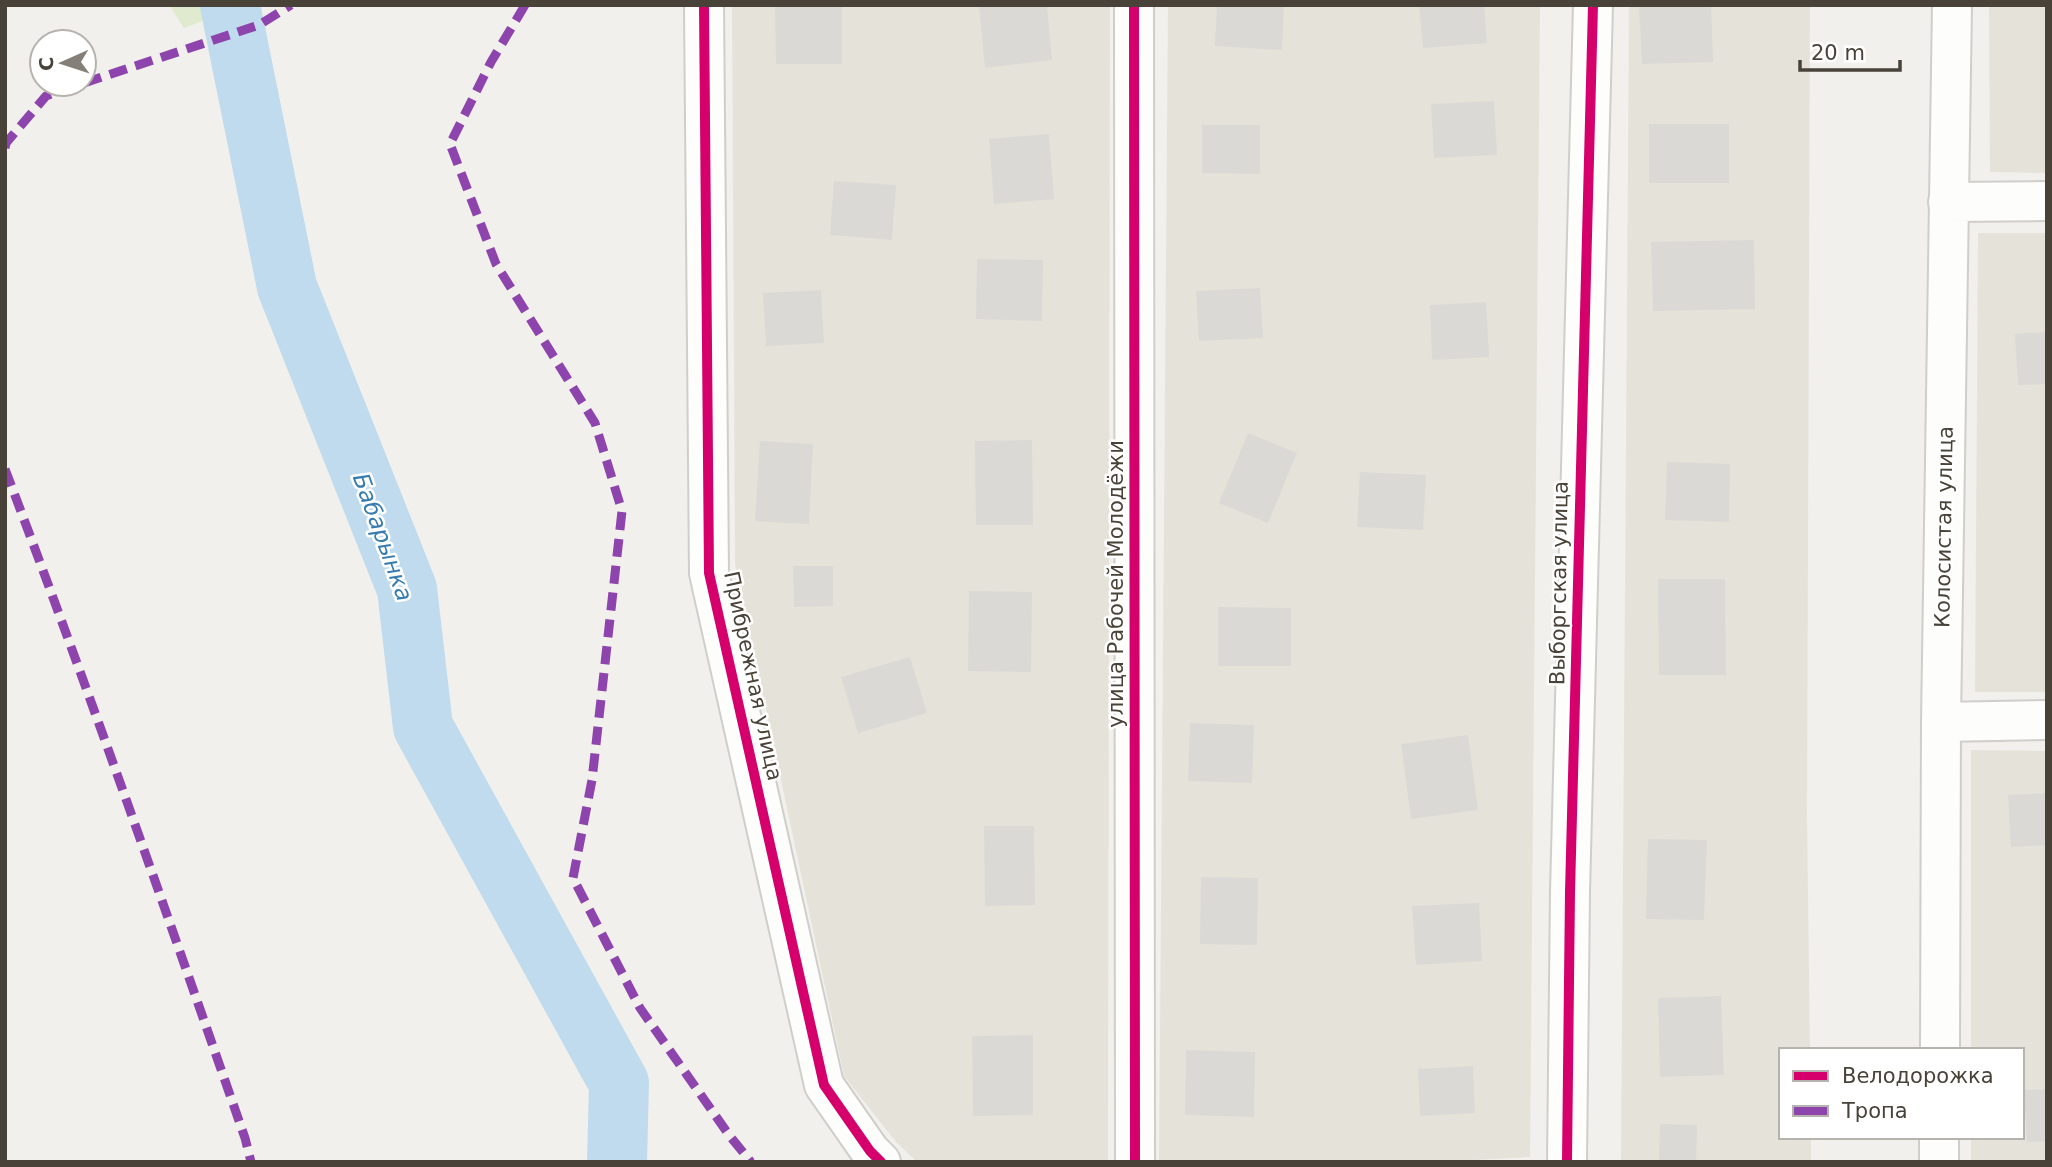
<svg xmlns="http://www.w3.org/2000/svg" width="2052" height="1167" viewBox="0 0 2052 1167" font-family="'DejaVu Sans',sans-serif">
<rect width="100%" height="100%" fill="#f2f0ec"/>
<path fill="#e5e2da" d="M732,5H1110L1108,1162H917L896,1142L844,1076L735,564Z
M1168,5H1540L1530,1157L1437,1162H1159Z
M1629,5H1810L1807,815L1810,1050H1781V1137H1811V1162H1621Z
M1989,5H2047V173L1990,172Z
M1978,233H2047V692H1975Z
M1971,750L2047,751V1162H1971V1137H2022V1050H1971Z"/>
<path fill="#dfeace" d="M169,5H245L184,28Z"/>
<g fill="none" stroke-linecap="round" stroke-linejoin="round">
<path stroke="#bfdbed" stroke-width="60" d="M230,5L287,287L407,589L423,727L619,1083L617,1162"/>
</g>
<path fill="#dbd9d5" d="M775,5H842V64H776Z
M1047,5L1052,60L985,68L979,6Z
M1217,5H1284L1282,50L1215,46Z
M1419,5H1484L1487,43L1423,48Z
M1639,5H1711L1713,62L1642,64Z
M1494,101L1497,155L1434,158L1431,104Z
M1649,124H1729V183H1649Z
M1202,125H1260V174L1202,173Z
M1049,134L1054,199L994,204L989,139Z
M834,181L896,185L892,240L830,235Z
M1754,240L1755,309L1653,311L1651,242Z
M977,259L1043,260L1042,321L976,319Z
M1260,288L1263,338L1199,341L1196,291Z
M821,290L824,343L766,346L763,293Z
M1486,302L1489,357L1432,360L1430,305Z
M2047,332V384L2018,385L2015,334Z
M1248,433L1297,453L1268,523L1219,503Z
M1032,440L1033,525H976L975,441Z
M760,441L813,444L809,524L755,521Z
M1667,462L1730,464L1729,522L1665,520Z
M1360,472L1426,475L1423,530L1357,527Z
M793,566H833V606L794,607Z
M1658,579H1725L1726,675H1659Z
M969,591L1032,592L1031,672L968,671Z
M1218,607L1291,608V666H1218Z
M910,657L927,713L858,733L841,677Z
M1190,723L1254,725L1252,783L1188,781Z
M1468,735L1478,810L1411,819L1401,744Z
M2047,793V845L2011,847L2008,795Z
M984,826H1034L1035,905L985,906Z
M1648,839L1707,840L1704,920L1646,919Z
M1201,877L1258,878L1257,945L1200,944Z
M1479,903L1482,961L1416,965L1412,906Z
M1721,996L1724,1075L1660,1077L1658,998Z
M1033,1035V1115L973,1116L972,1036Z
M1186,1050L1255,1052L1254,1117L1185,1115Z
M1473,1066L1475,1113L1420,1116L1418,1069Z
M2047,1089V1141L2027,1142L2024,1090Z
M1660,1124L1697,1125L1696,1162H1659Z"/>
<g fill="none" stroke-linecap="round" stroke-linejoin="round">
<defs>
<path id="minor" d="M704,5L709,573L824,1085L870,1151L881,1162
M1134,5L1135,1162
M1948,202L2047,201
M1941,722L2047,720
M1940,1050L1941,722L1952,5
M1567,1162L1570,892L1593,5
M1939,1162V1137"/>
</defs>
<use href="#minor" stroke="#d0ceca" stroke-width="42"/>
<use href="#minor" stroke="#fdfdfc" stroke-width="38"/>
<path stroke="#8e44ad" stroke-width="9" stroke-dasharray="18 9" stroke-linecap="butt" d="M525,5L491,62L450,144L496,264L595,423L622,511L592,780L573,878L640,1008L729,1135L751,1162
M84,83L259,25L291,5
M5,148L6,143L46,96L81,84
M5,469C89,691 167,914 245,1138L251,1162"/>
<defs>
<path id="cycleway" d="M704,5L709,573L824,1085L870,1151L881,1162
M1134,5L1135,1162
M1567,1162L1570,892L1593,5"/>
</defs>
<use href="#cycleway" stroke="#fff" stroke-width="15"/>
<use href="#cycleway" stroke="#d6006c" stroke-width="10"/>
</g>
<g text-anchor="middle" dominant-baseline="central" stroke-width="5" stroke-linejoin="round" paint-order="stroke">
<g font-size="21" fill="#484238" stroke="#fff">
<text transform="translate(1944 527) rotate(-89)">Колосистая улица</text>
<text transform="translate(1559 583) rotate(-89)">Выборгская улица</text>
<text transform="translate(1116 584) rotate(-90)">улица Рабочей Молодёжи</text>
<text transform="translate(753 676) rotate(78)">Прибрежная улица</text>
</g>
<g font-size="23" font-style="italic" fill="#367caf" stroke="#fff">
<text transform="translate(383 537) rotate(70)">Бабарынка</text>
</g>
</g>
<rect width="2052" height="1167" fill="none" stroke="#484238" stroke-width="14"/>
<rect x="1779" y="1048" width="245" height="91" fill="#ffffff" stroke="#b6b3af" stroke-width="2"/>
<rect x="1793" y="1071" width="35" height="10" fill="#d6006c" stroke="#b6b3af" stroke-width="2"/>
<text x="1842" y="1083" font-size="21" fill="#484238">Велодорожка</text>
<rect x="1793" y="1106" width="35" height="10" fill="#8e44ad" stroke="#b6b3af" stroke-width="2"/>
<text x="1842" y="1118" font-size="21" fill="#484238">Тропа</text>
<g transform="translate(63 63) rotate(267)"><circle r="33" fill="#ffffff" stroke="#b6b3af" stroke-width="2"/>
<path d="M0-5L12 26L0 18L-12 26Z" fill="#847f77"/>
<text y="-10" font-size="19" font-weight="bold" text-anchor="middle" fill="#484238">С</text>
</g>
<path d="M1800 60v10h100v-10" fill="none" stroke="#484238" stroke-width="3.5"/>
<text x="1811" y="60" font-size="21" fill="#484238" stroke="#ffffff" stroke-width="5" paint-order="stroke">20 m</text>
</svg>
